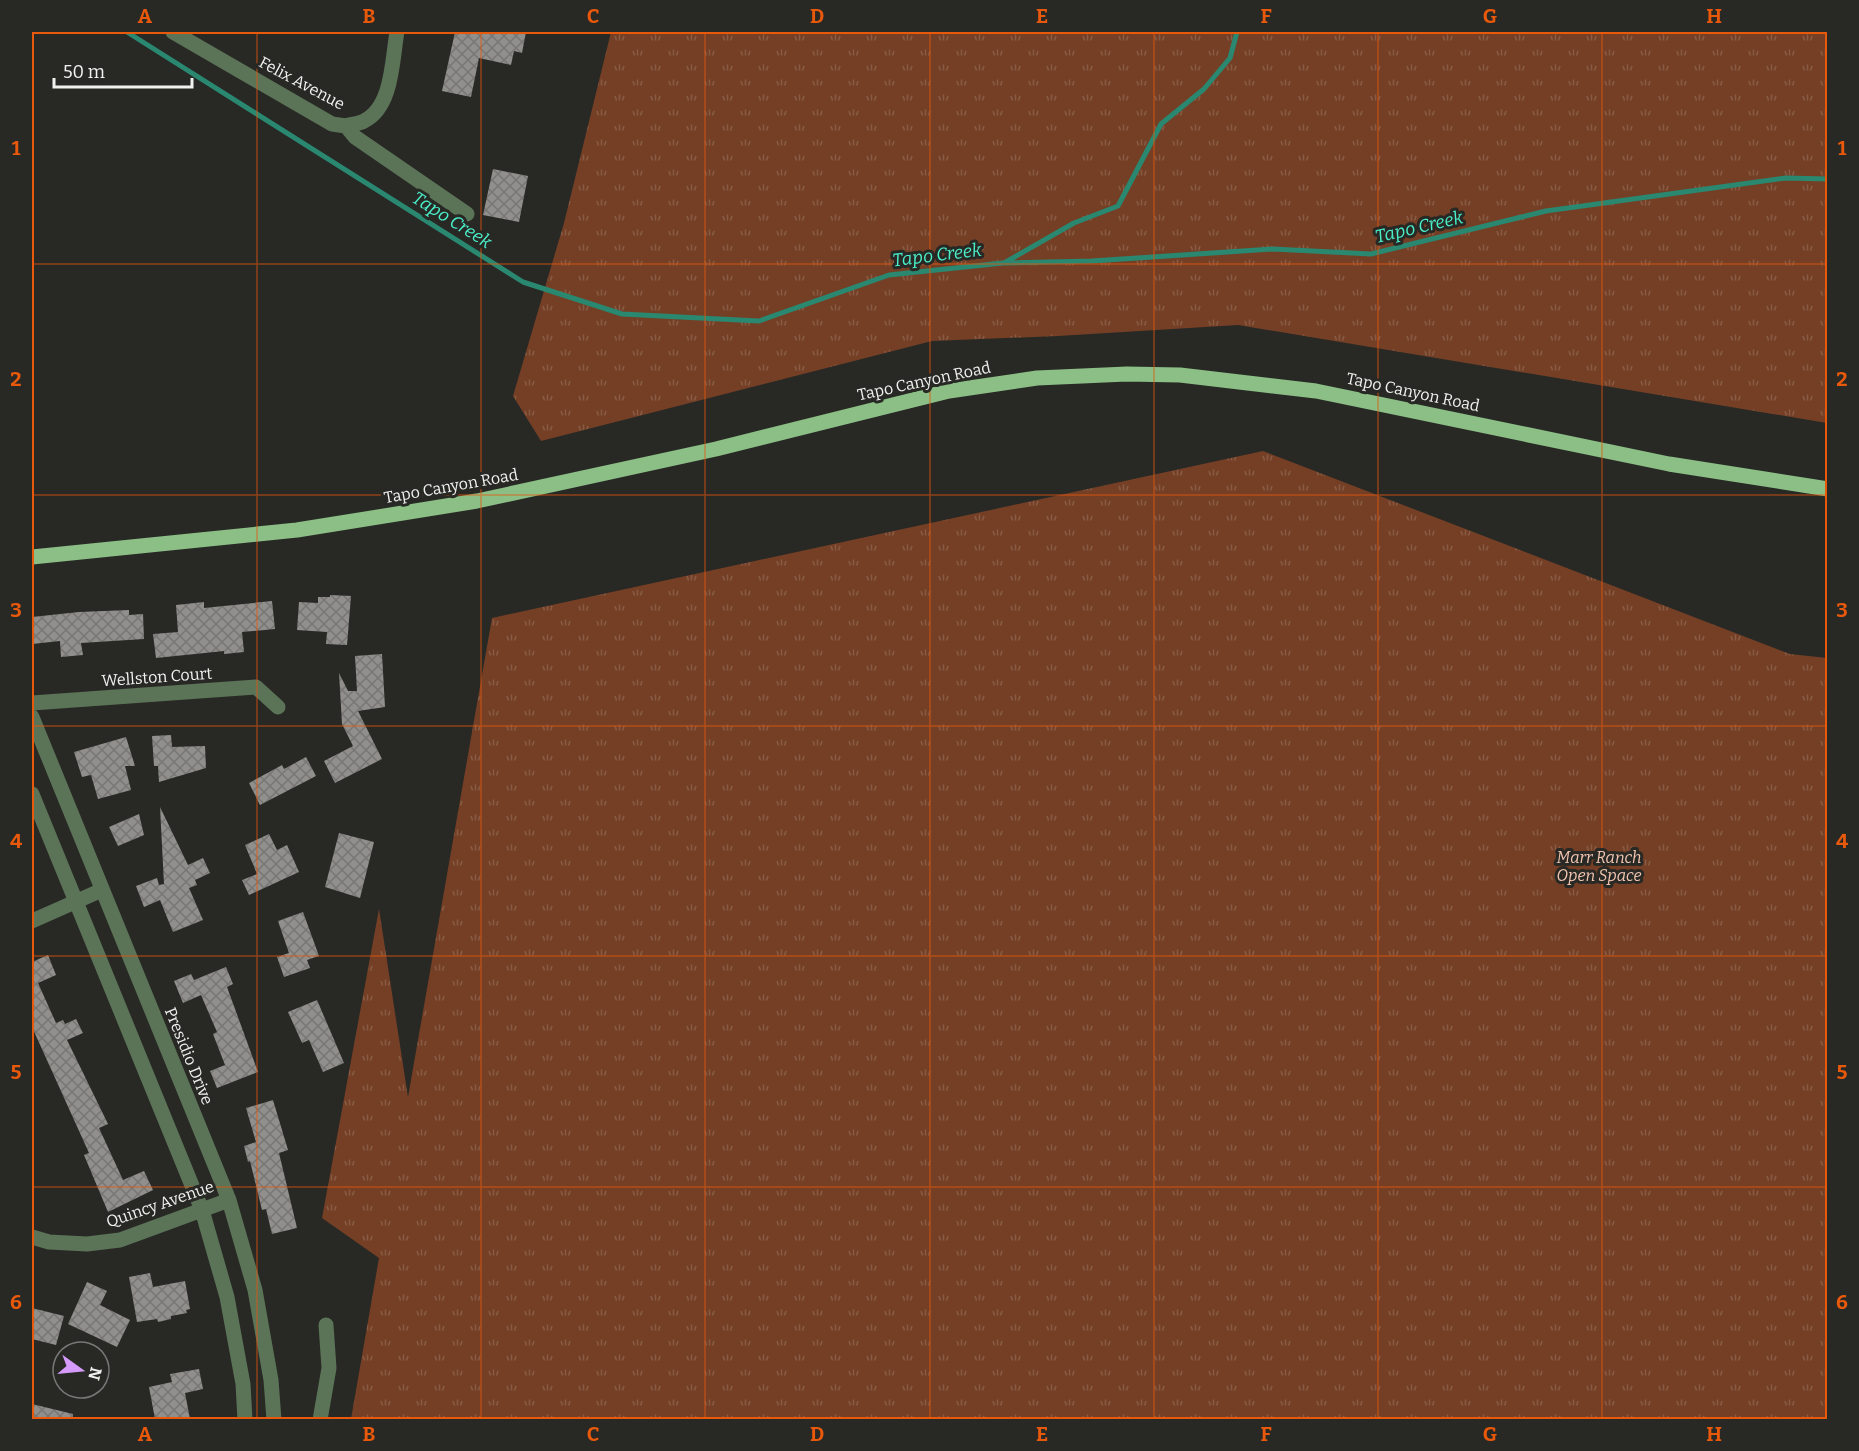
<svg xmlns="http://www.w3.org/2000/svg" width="1859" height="1451" viewBox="0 0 1859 1451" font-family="Bitter,serif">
<defs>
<pattern id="grass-tufts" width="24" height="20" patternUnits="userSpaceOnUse" patternTransform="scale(1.5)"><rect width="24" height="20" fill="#743f25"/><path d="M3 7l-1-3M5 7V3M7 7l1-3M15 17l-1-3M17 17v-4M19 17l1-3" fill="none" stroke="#885b45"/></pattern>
<pattern id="building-cross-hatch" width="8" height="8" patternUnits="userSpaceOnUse" patternTransform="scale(1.5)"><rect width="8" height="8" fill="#918f8c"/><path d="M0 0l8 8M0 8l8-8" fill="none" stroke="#777674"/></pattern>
</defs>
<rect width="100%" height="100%" fill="#282825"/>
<path fill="url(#grass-tufts)" d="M611,32H1827V423L1238,325L1058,336L932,341L541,441L513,396L564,223Z
M1263,451L1790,654L1827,658V1419H351L379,1258L322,1218L379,909L408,1097L492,618Z"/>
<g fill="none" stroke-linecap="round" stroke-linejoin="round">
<path stroke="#2a8770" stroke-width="5" d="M127,32L523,282L622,314L759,321L889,275L1003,263L1092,261L1273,249L1371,254L1546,211L1786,178L1828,179
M1004,263L1074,223L1118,206L1161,124L1204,89L1230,58L1237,32"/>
</g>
<path fill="url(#building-cross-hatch)" d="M455,32H526L522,53L514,51L511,65L479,58L471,97L442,91Z
M493,169L528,176L519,222L483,215Z
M330,595L351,596L347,645L326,644L327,632L297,630L299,602L318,603V597H330Z
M272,601L275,629L242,632L244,652L224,654V651L156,658L153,634L178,632L176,605L204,602V608Z
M129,610V615L143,614L144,639L81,643L83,655L61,657L60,641L32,644V617L79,612Z
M382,654L385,707L358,711L382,759L335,783L324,761L353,746L342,724L339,673L348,691H357L355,656Z
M171,735L172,747L205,746L206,768L159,782L158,766H154L152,736Z
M126,737L135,766H125L131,790L98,799L91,775L82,777L74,752Z
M306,757L316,776L260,805L249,783L282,765L284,769Z
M160,807L188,865L203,858L210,873L195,880L197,885L189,888L203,920L173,932L160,900L144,907L136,886L157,878L159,885L164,884Z
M139,814L144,835L118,846L109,827Z
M339,833L374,842L360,898L325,887Z
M269,834L277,850L287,845L299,872L249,895L242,880L257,874L245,845Z
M303,912L319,956L307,960L310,968L284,977L277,957L289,953L278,921Z
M48,955L56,975L38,983L56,1023L63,1020L65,1024L76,1019L83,1033L67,1040L108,1124L99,1128L123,1180L144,1171L153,1190L108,1212L84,1155L89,1153L32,1027V962Z
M226,967L233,984L227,987L258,1072L217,1088L210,1071L225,1065L213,1034L217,1032L201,995L183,1003L174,981L191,974L194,980Z
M317,1000L344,1063L323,1072L309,1040L302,1043L288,1012Z
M273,1100L288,1150L279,1153L297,1228L272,1234L266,1209L262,1210L250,1161L248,1162L244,1146L256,1142L246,1108Z
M150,1273L153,1287L185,1281L190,1309L186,1310L187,1313L171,1316V1319L158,1322L157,1319L137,1322L129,1277Z
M87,1282L107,1291L100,1305L130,1320L117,1347L68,1324Z
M32,1308L64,1316L56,1345L32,1339Z
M199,1369L203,1389L185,1393L190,1419H155L149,1387L172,1382L170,1374Z
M32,1404L73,1414V1419H32Z"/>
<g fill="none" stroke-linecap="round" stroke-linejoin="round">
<path stroke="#5b7357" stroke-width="15" d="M173,32L332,124L346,126L355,137L467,214
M346,126C351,124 359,124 364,121C393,107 392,59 397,32
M32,703L256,687L278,707
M32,717L229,1200L255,1290L271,1380L274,1420
M32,794L202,1210L227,1297L243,1384L245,1420
M32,921L102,890
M32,1237L49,1242L87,1244L120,1240L229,1200
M320,1420L329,1368L326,1325"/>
<path stroke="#8bbf85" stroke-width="15" d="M32,557L297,530L477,501L716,449L949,391L1037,378L1127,374L1180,375L1316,391L1669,464L1828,489"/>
</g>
<path fill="none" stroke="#e8590c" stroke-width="1.5" stroke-opacity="0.55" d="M257,32V1420M481,32V1420M705,32V1420M930,32V1420M1154,32V1420M1378,32V1420M1602,32V1420M32,264H1828M32,495H1828M32,726H1828M32,956H1828M32,1187H1828"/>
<g text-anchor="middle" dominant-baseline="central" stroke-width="6" stroke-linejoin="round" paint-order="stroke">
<g font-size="16" fill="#f1f1ef" stroke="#282825">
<text transform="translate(302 83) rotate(28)">Felix Avenue</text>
<text transform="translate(924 381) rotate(-12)">Tapo Canyon Road</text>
<text transform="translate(1413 392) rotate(12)">Tapo Canyon Road</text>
<text transform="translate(451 486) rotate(-10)">Tapo Canyon Road</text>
<text transform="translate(157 677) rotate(-4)">Wellston Court</text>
<text transform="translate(189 1056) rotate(68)">Presidio Drive</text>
<text transform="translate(160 1204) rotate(-19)">Quincy Avenue</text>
</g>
<g font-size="16" font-style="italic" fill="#f1c5b0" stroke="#282825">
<text x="1599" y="857">Marr Ranch<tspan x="1599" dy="18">Open Space</tspan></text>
</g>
<g font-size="18" font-style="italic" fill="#4aefc9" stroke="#282825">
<text transform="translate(452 220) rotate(32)">Tapo Creek</text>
<text transform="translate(1419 227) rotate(-13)">Tapo Creek</text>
<text transform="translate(937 255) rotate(-7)">Tapo Creek</text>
</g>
</g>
<rect width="1859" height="1451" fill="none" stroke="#282825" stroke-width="66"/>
<g transform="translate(81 1370) rotate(105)"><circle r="28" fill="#282825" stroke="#787876" stroke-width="1.5"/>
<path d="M0-4.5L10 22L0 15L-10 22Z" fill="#d69bfa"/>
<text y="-9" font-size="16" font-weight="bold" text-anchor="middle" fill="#f1f1ef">N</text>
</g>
<path d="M54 78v9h138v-9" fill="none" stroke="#f1f1ef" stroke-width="3"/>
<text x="63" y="78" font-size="18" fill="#f1f1ef" stroke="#282825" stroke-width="4.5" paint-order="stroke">50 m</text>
<rect x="33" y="33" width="1793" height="1385" fill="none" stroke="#e8590c" stroke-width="2"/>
<g font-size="20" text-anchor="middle" font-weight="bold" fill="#e8590c">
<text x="145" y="23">A</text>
<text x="369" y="23">B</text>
<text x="593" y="23">C</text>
<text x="817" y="23">D</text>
<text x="1042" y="23">E</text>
<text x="1266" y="23">F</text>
<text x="1490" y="23">G</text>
<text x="1714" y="23">H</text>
<text x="16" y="155">1</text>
<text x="1842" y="155">1</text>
<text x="16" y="386">2</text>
<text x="1842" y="386">2</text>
<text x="16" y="617">3</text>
<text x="1842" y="617">3</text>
<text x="16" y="848">4</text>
<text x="1842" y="848">4</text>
<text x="16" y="1079">5</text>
<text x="1842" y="1079">5</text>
<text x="16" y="1309">6</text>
<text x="1842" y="1309">6</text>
<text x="145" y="1441">A</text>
<text x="369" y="1441">B</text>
<text x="593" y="1441">C</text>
<text x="817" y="1441">D</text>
<text x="1042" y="1441">E</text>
<text x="1266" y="1441">F</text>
<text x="1490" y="1441">G</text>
<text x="1714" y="1441">H</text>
</g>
</svg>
